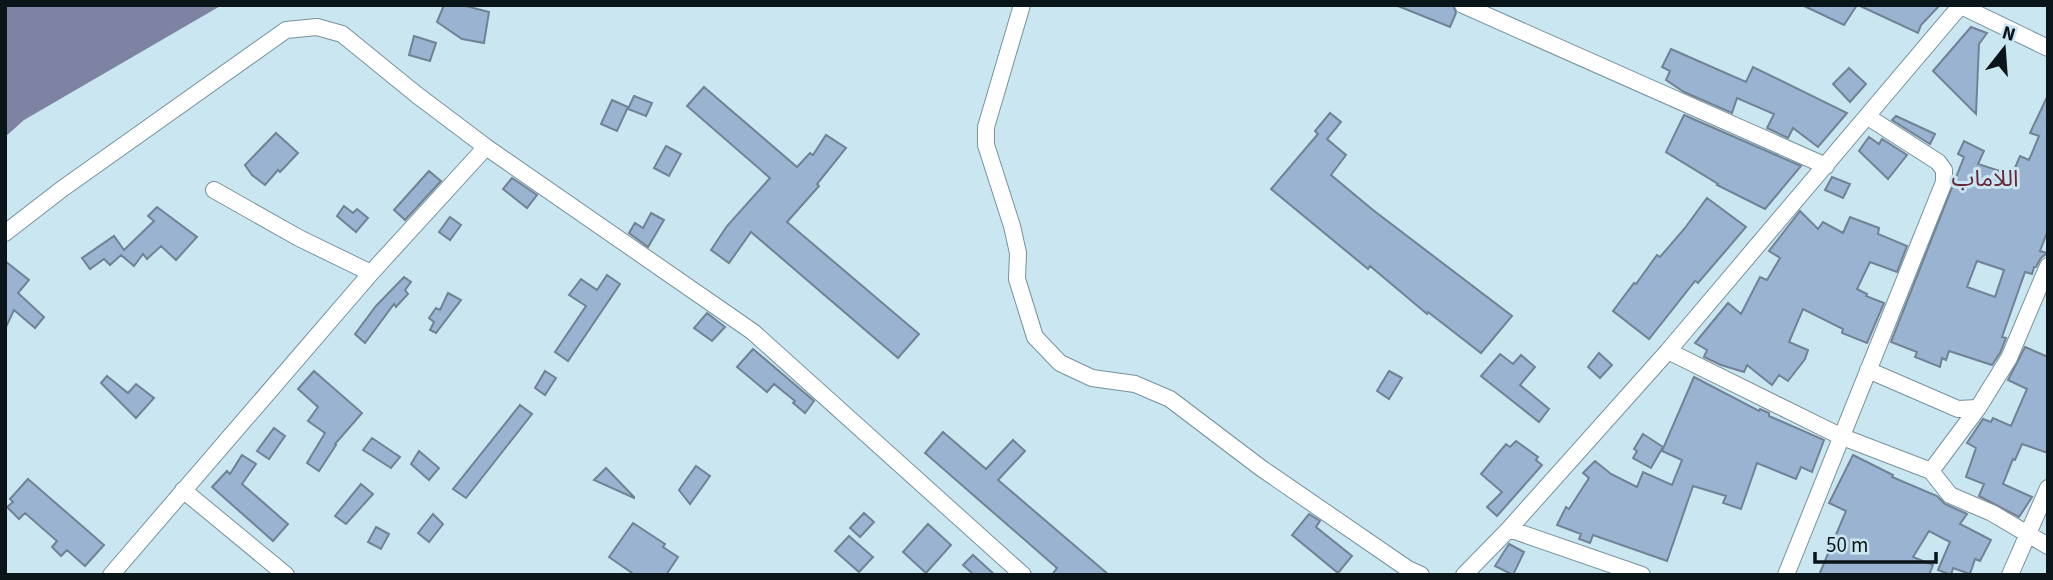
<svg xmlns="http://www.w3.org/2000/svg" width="2053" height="580" viewBox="0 0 2053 580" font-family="'Source Sans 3','Noto Sans Arabic',sans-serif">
<rect width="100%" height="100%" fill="#c9e6f1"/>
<path fill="#7e82a3" d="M5,5H222L24,120L5,137Z"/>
<path fill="#99b3d0" stroke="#728295" stroke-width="2" fill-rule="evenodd" d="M444,5H462L489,12L484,43L462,39L437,22Z
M1453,5L1456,13L1450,27L1398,6Z
M1802,5H1857L1844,25Z
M1858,5H1940L1921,25L1918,33Z
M1971,27L1987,33L1979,44L1976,114L1933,71Z
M414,36L436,43L430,61L409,55Z
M1671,49L1746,82L1753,67L1847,113L1818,147L1793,128L1788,138L1767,128L1774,114L1737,98L1732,113L1684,92L1666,80L1670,71L1662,67Z
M1849,68L1866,84L1850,102L1833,84Z
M704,87L797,167L810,153L813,155L826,135L846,148L817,184L819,186L787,222L919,334L898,358L751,232L729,263L711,250L727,226L770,178L687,106Z
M2048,95V230L2040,251L2047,253L2041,258L2036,267H2034L2032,274L2025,272L2002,337L2006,338L2000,353L1992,365L1949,351L1946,360L1942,358L1940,367L1915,357L1917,352L1891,342L1964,157L1958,154L1964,141L1984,151L1978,164L2012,175L2020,156L2029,160L2039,136L2030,133ZM1977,261L2004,270L1995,297L1967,287Z
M634,96L652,103L646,116L628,109Z
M612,100L628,107L617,131L601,124Z
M1330,113L1341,122L1327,139L1346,155L1331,175L1373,210L1512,316L1481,353L1428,312L1427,314L1370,266L1368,269L1271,189L1318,134L1315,131Z
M1684,115L1801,166L1765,209L1717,185L1718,184L1666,152Z
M1896,116L1935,134L1930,144L1892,120Z
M276,133L298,153L280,172L278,170L265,185L252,175L245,165Z
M1869,137L1879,144L1882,139L1907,155L1888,179L1859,151Z
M666,146L681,154L669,176L654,168Z
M429,171L441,181L405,220L394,210Z
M1832,177L1850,184L1843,198L1825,190Z
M512,178L537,195L527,208L503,189Z
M1707,198L1746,227L1698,283L1695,281L1649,339L1613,311L1634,283L1636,284L1657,255L1660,257L1685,228Z
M344,206L353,213L357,209L368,218L356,232L337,216Z
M157,207L197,237L176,260L161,246L147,259L143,254L134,266L121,255L110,265L104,259L90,269L82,258L114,236L124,250L154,221L148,216Z
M1800,211L1818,229L1823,222L1843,233L1850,217L1879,228L1878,234L1907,246L1897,272L1870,262L1857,289L1867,294L1866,296L1884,303L1867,343L1842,333L1843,329L1803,309L1789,342L1808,350L1805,359L1788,381L1779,375L1772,385L1747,365L1744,372L1721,365L1704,357L1707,350L1695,343L1728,303L1741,314L1760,277L1767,280L1780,258L1769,251Z
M651,213L664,220L648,247L629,233L635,223L643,228Z
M450,217L461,225L450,240L439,232Z
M5,261L29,280L18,293L44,317L35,328L14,310L5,329Z
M607,275L620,284L568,361L555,352L586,306L569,295L581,279L597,290Z
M404,277L411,282L405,290L408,294L396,307L394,304L365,343L355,334L376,306Z
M448,293L461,300L436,333L430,330L434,322L429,318L436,308L440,310Z
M707,313L725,327L712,341L694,328Z
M2025,347L2048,357V453L2022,444L2015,460L2013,459L2003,484L2032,497L2019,517L1979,496L1984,484L1966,477L1976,448L1967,443L1983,419L1991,422L1993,418L2011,426L2027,389L2008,380Z
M753,349L814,401L805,413L793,403L795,401L774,384L767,392L737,367Z
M1599,353L1612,365L1600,378L1588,367Z
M1500,354L1513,364L1521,355L1535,367L1520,385L1549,409L1539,422L1481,376Z
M314,371L362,413L335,444L336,445L319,471L307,463L325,433L308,421L318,407L298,389Z
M545,371L556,378L545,395L535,388Z
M1389,371L1402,378L1389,399L1377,391Z
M107,376L128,393L136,384L154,398L136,418L101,383Z
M1694,377L1759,411L1760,409L1769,413V416L1824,440L1812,472L1801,467L1796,479L1757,463L1741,509L1723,503L1726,496L1693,486L1667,561L1593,535L1590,543L1579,539L1581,534L1557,525L1566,507L1569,509L1589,478L1583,473L1595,461L1611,474L1637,487L1643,472L1672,485L1682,460L1662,451Z
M520,405L532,414L466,498L453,489Z
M274,428L285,436L269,459L257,451Z
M943,432L986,469L1013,440L1025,451L998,480L1109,575H1052L1057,568L925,453Z
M1643,434L1663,447L1651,468L1633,458L1637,451L1634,449Z
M372,438L400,457L391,468L363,450Z
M1516,441L1538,457L1536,460L1542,465L1497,516L1487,507L1502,492L1481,474L1506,444L1510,447Z
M419,451L439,468L429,480L411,464Z
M242,455L256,464L242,484L288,524L273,541L212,487L227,471L230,474Z
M1853,455L1893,475L1892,477L1937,496L1945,504L1967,514L1960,524L1991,540L1980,561L1975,559L1970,574L1953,568L1951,575L1938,570L1950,542L1929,531L1913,557L1933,565L1929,575H1819L1846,511L1829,503Z
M696,466L710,476L690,504L679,490Z
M606,468L634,497V498L594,480Z
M28,479L104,545L85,566L67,550L61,556L52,547L57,541L25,513L19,519L7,507L13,502L10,499Z
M361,484L373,494L346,524L335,516Z
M864,513L874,522L860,537L850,528Z
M433,514L443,524L429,542L418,533Z
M1309,514L1320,521L1316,527L1352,556L1338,573L1292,535Z
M633,523L665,544L663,547L678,557L666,575H635L609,557Z
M928,524L951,545L926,573L903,552Z
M376,527L389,534L381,549L368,542Z
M849,536L873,557L859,572L835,551Z
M1509,544L1524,552L1513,575L1495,566Z
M973,555L995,575H974L963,565Z"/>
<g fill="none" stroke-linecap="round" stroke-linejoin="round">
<defs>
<path id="street" d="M1022,5L986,127V145L1012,226L1018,253L1017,279L1035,337L1060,363L1092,378L1135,384L1170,399L1261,468L1408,569L1421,575
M1463,5L1826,166
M1961,6L2048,48
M214,190L299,238L371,273
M5,233L62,189L286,30L317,27L342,34L417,95L486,147L753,332L1023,575
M1668,351L1840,436L1931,471L1950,495L1992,513L2048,546
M1868,370L1958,409L1978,408
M1931,471L1978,408L2009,358L2048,266
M183,490L286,575
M1509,529L1642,575
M111,575L371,273L486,147
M1464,575L1509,529L1668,351L1961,5
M1786,575L1944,182V170L1938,162L1868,117
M2010,575L2048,488"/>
</defs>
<use href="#street" stroke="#77929c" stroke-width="18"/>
<use href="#street" stroke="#fff" stroke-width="16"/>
</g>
<g text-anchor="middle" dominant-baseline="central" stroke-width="6" stroke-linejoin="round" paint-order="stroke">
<g font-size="23" fill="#6b2639" stroke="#c9e6f1">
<text x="1985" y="178">اللاماب</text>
</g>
</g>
<rect width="2053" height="580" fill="none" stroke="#0a1519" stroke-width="14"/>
<g transform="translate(2004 49) rotate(17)" stroke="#c9e6f1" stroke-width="5" paint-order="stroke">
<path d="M0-5L12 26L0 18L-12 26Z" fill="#0a1519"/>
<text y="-10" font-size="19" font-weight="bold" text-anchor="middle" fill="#0a1519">N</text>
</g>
<path d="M1815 552v10h121v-10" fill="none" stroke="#0a1519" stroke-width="3.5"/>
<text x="1826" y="552" font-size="21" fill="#0a1519" stroke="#c9e6f1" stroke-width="5" paint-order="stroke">50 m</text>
</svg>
